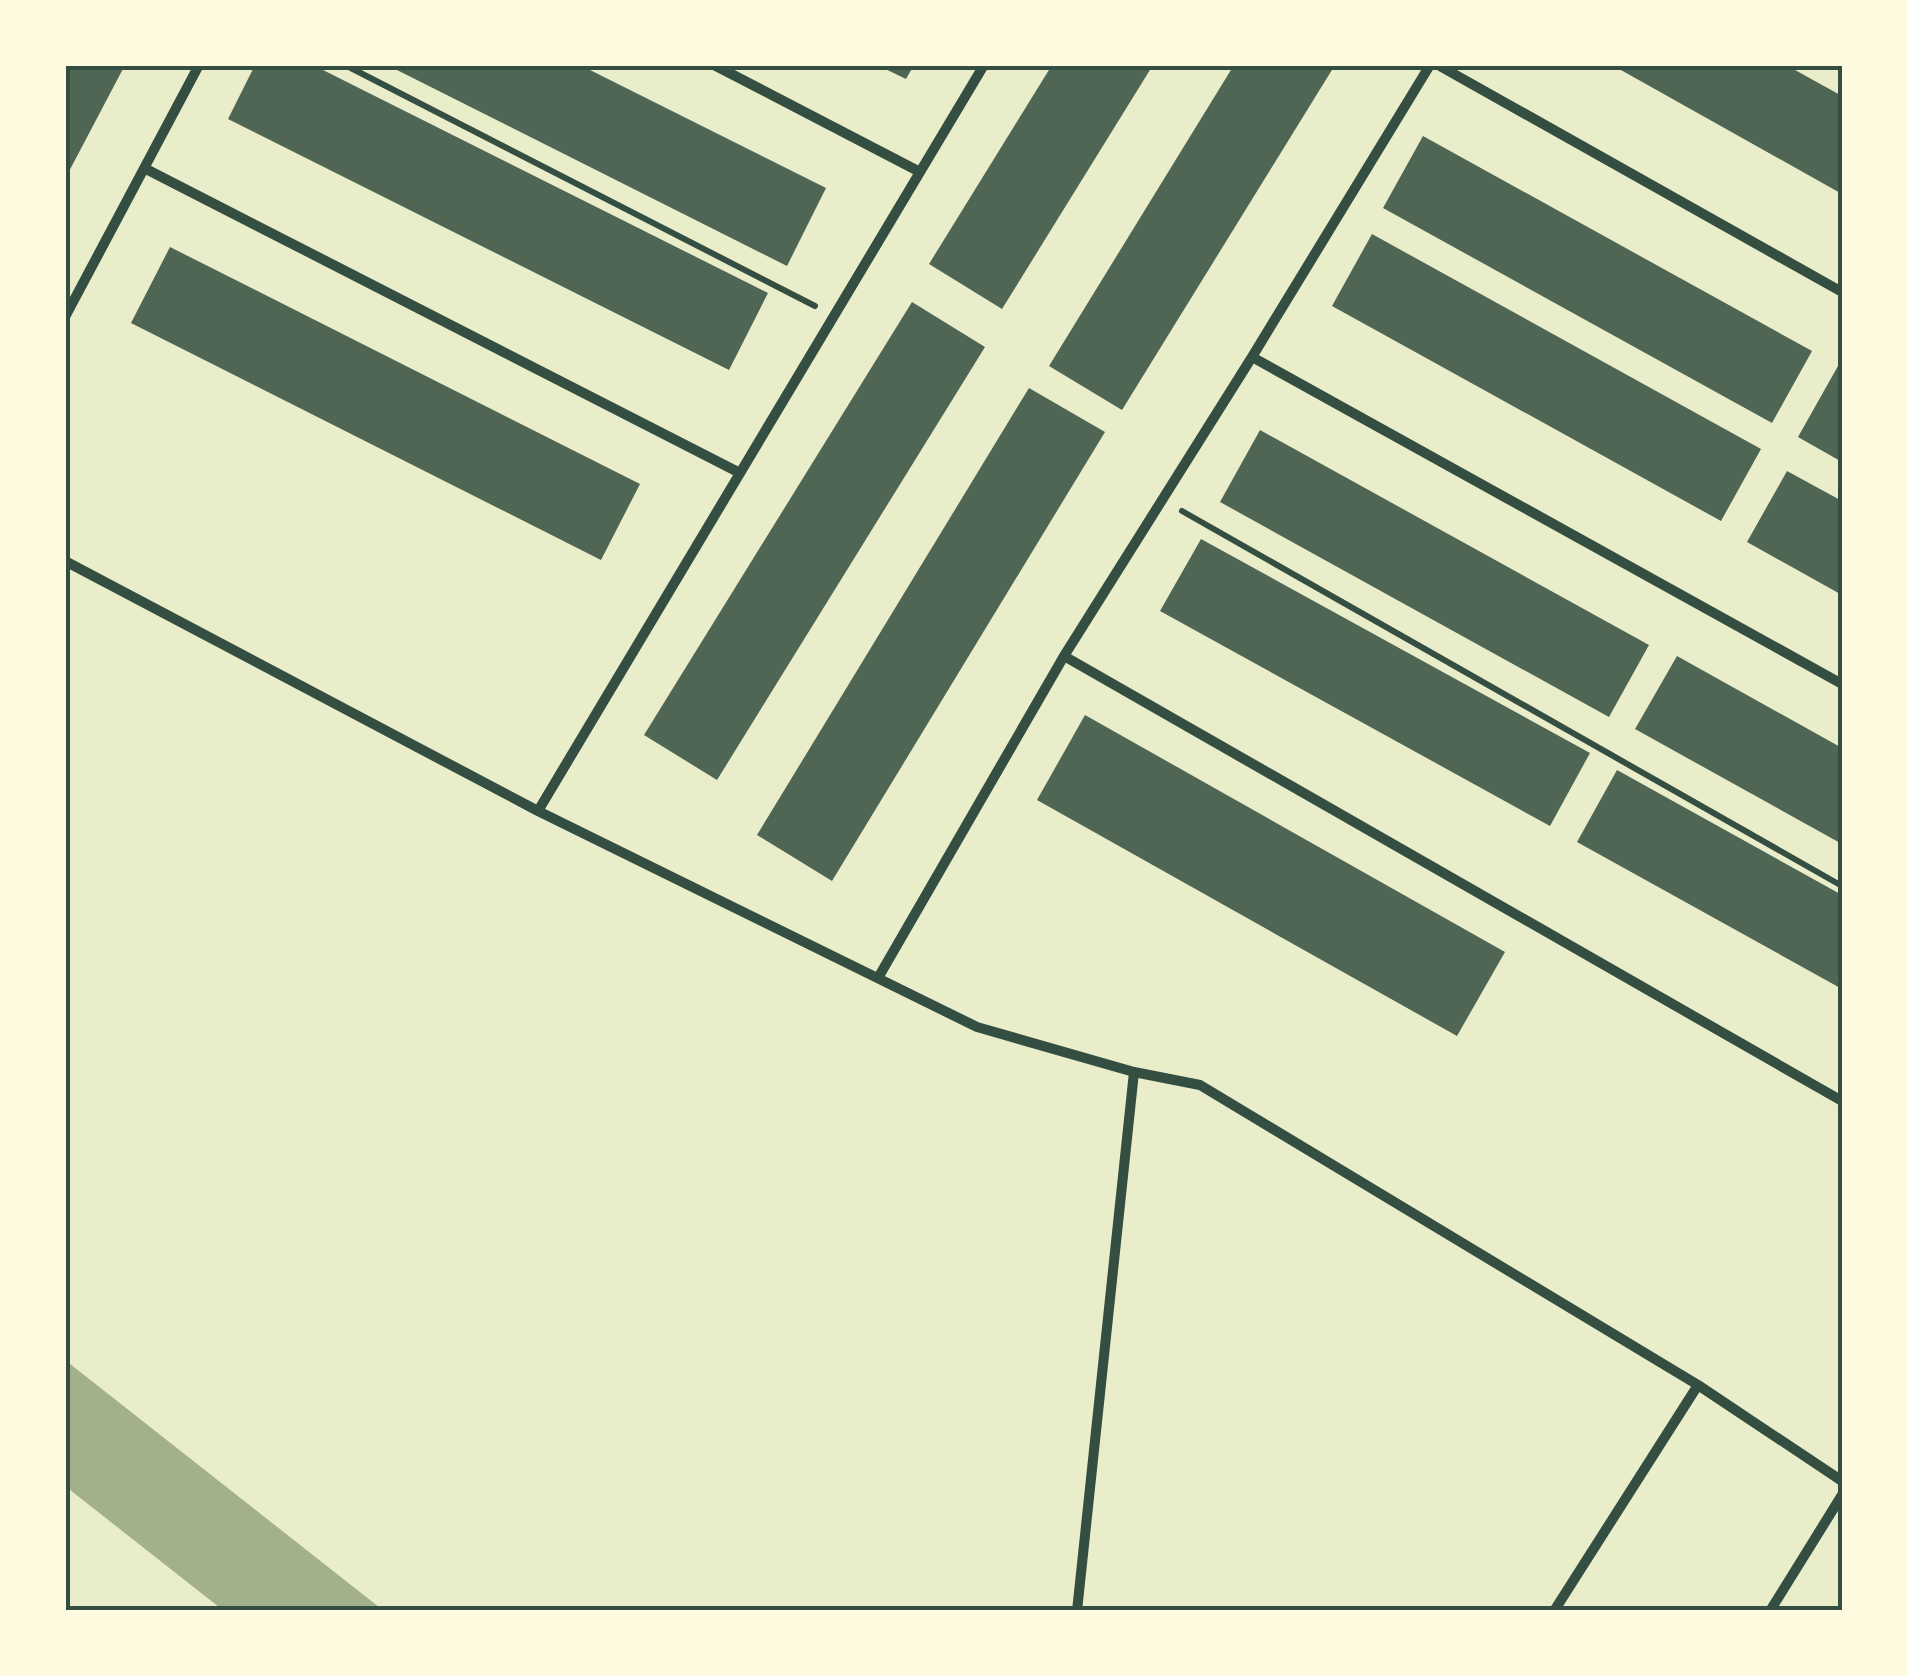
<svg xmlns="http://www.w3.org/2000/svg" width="1907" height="1676" viewBox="0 0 1907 1676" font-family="Arial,sans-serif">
<rect width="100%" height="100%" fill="#e9edc9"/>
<path fill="#a3b18a" d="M65,1360L384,1611H224L65,1486Z"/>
<path fill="#4f6655" d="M65,65H125L65,179Z
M255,65H313L768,293L729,370L228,119Z
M387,65H580L826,188L787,266Z
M877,65H914L906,79Z
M1052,65H1153L1002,309L929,264Z
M1234,65H1335L1122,410L1049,366Z
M1612,65H1786L1842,96V194Z
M1423,136L1812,351L1772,423L1383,208Z
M1372,234L1761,449L1721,521L1332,306Z
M170,247L640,484L601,560L131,323Z
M912,302L985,347L717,780L644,735Z
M1838,366L1842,368V462L1798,437Z
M1029,388L1105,432L832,881L757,835Z
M1260,430L1649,645L1609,717L1220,502Z
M1787,471L1842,501V595L1747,542Z
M1201,539L1590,753L1550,826L1160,611Z
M1677,656L1842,748V844L1635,729Z
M1085,715L1505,952L1457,1036L1037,800Z
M1617,770L1842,895V989L1577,842Z"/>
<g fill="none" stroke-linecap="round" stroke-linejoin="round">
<path stroke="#344e41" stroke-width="6" d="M345,65L815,306
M1182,511L1842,886"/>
<path stroke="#344e41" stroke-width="10" d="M714,65L920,172
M1438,65L1842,292
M146,169L740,473
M65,317L199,65
M1252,357L1842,684
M65,561L538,811L977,1027L1134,1072L1200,1085L1698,1385L1842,1481
M1064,656L1842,1101
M538,811L984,65
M878,978L1064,656L1252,357L1430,65
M1077,1611L1134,1072
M1554,1611L1698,1385
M1770,1611L1842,1495"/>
</g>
<rect width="1907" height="1676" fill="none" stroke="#fefae0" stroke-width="135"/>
<rect x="68" y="68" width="1772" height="1540" fill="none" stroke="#344e41" stroke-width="4"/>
</svg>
